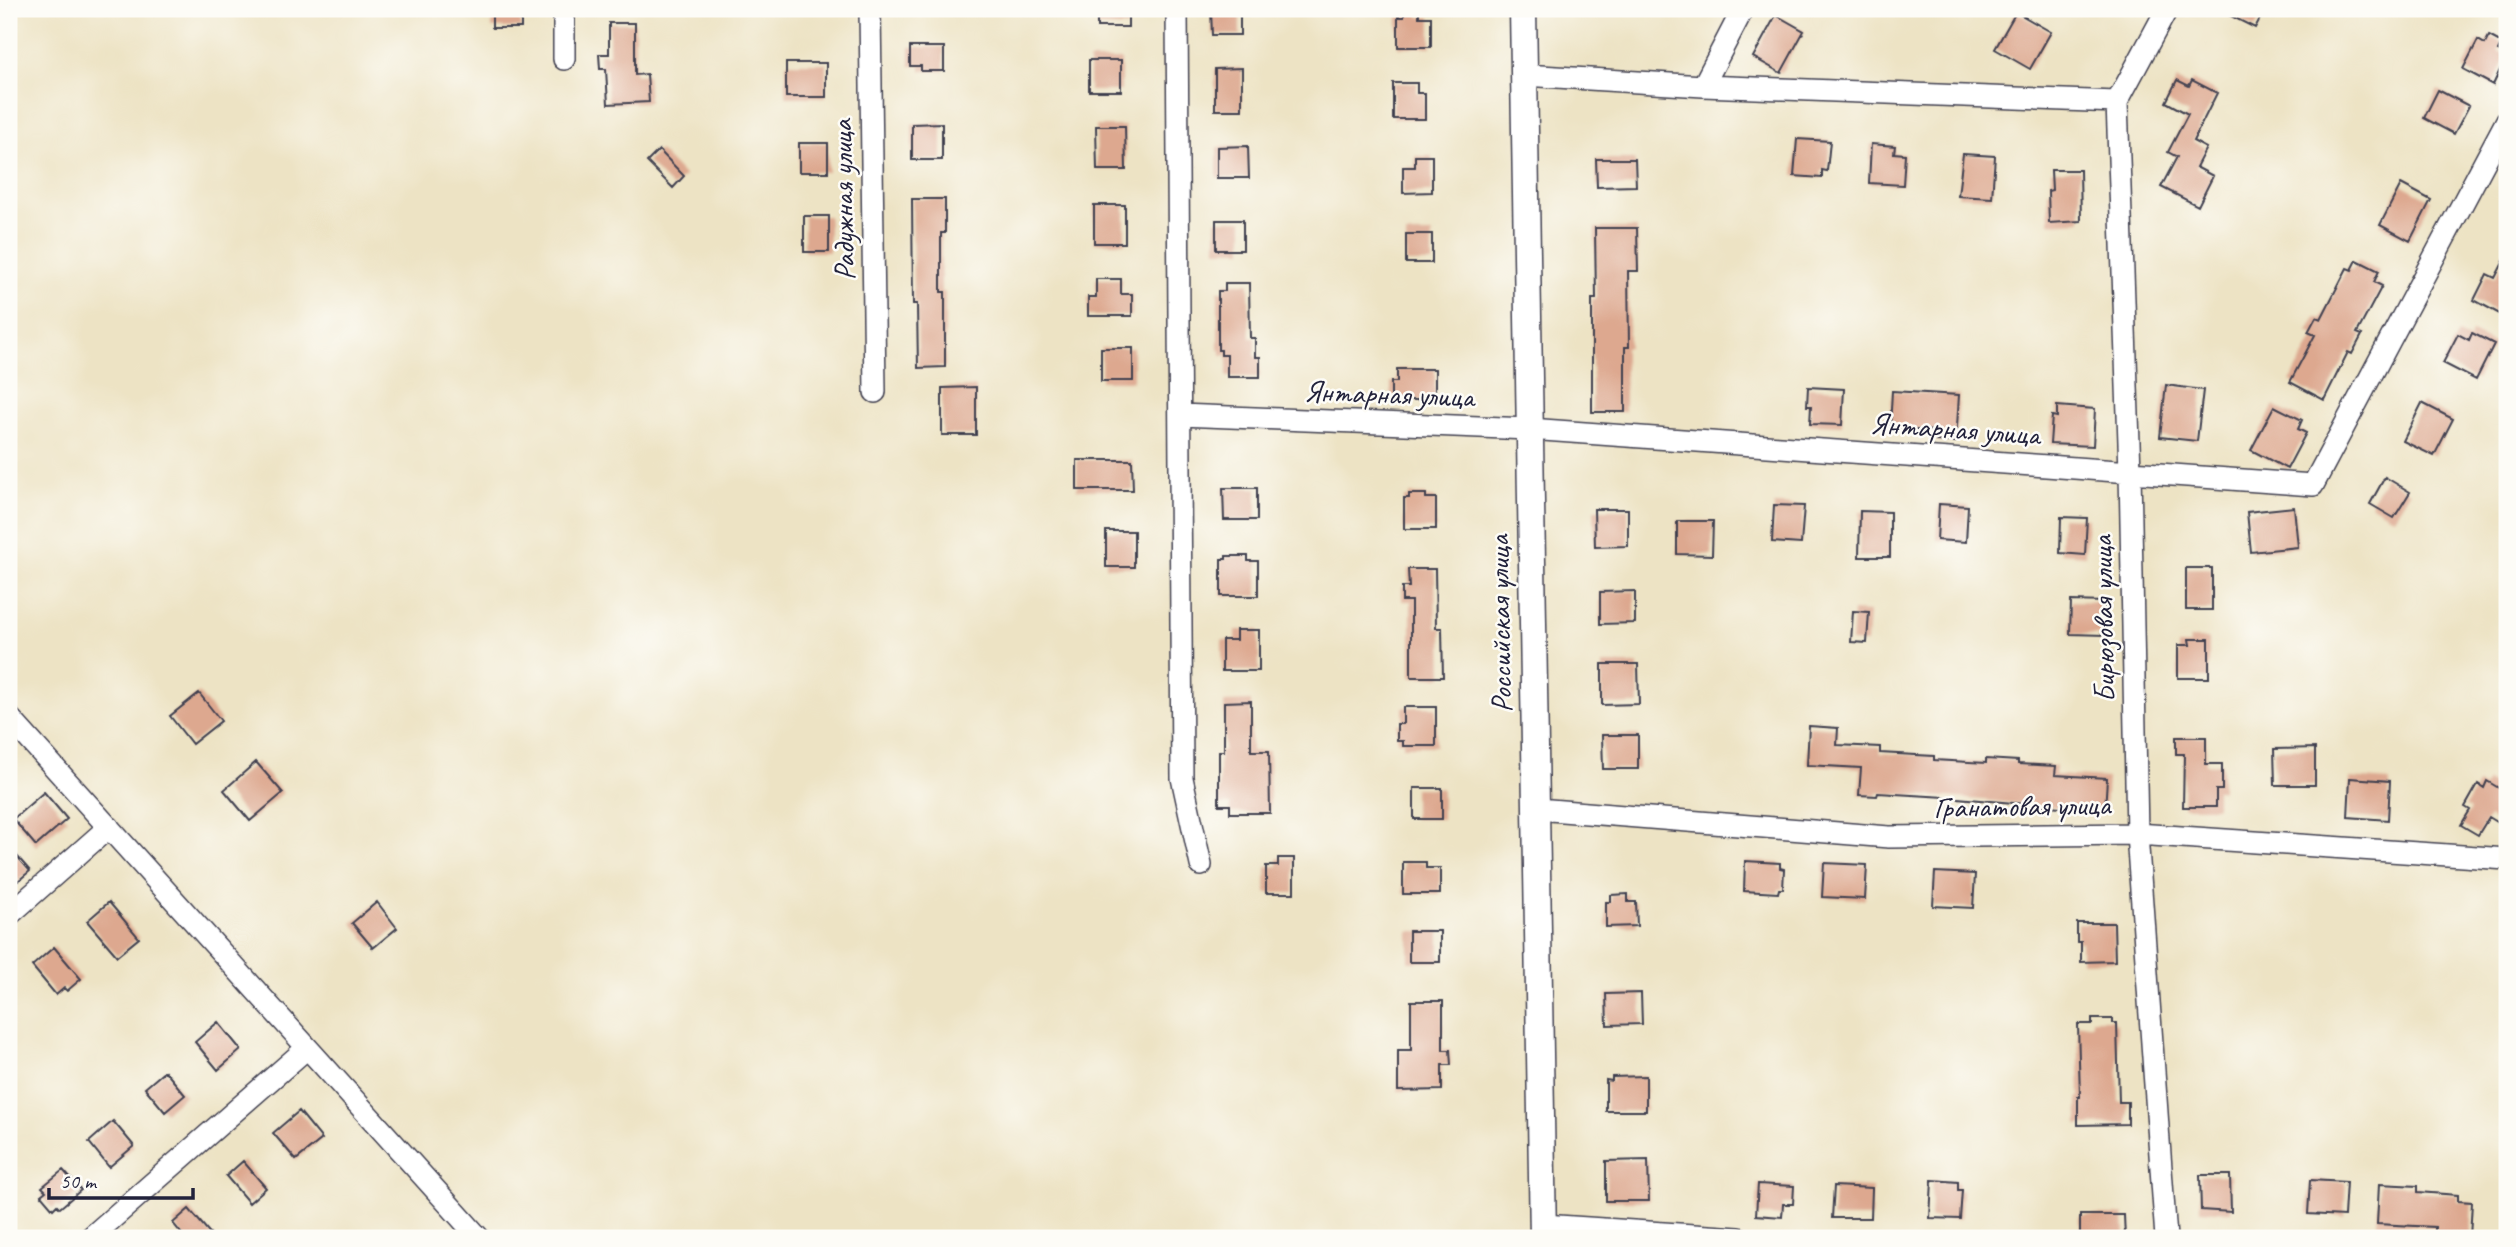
<svg xmlns="http://www.w3.org/2000/svg" width="2516" height="1247" viewBox="0 0 2516 1247" font-family="Caveat,sans-serif">
<rect width="100%" height="100%" fill="#fdfcf7"/>
<filter id="ink" filterUnits="userSpaceOnUse"><feTurbulence type="fractalNoise" baseFrequency=".0143" numOctaves="2"/><feDisplacementMap in="SourceGraphic" scale="14" xChannelSelector="R" yChannelSelector="G"/><feConvolveMatrix kernelMatrix="1 2 1 2 8 2 1 2 1" color-interpolation-filters="sRGB"/></filter>
<filter id="wash" filterUnits="userSpaceOnUse"><feTurbulence type="fractalNoise" baseFrequency=".00686" numOctaves="4" result="noise"/><feDisplacementMap in="SourceGraphic" scale="28" xChannelSelector="R" yChannelSelector="G"/><feGaussianBlur stdDeviation="1.57" result="paint"/><feColorMatrix in="noise" values="0 0 0 0 0 0 0 0 0 0 0 0 0 0 0 0 0 1.4 0 .05"/><feComposite in="paint" operator="in"/></filter>
<g filter="url(#wash)">
<rect width="100%" height="100%" fill="#ede3c4"/>
<g id="blocks">
<path fill="#dda88f" d="M492,9H521V28H492Z
M1097,9H1128V27H1097Z
M1211,9H1240V35H1212Z
M1404,9H1419V17H1431V47H1398V17H1404Z
M2217,9H2265L2255,28Z
M2016,12L2051,32L2030,69L1995,49Z
M1776,15L1804,31L1781,73L1753,57Z
M609,23H635V75L647,74L649,102L608,104L606,69H600L599,54H609Z
M2489,36L2502,43L2498,51L2507,55L2493,85L2463,69L2478,40L2485,44Z
M910,47H944V71H921V66H910Z
M1089,60H1121V91H1089Z
M786,63H826V97H786Z
M1242,68V110H1215V69Z
M2177,80L2189,86L2192,80L2217,93L2193,141L2206,148L2196,167L2213,176L2198,206L2161,187L2177,157L2168,152L2188,114L2166,102Z
M1393,83H1417V93H1425V119H1393Z
M2438,90L2469,106L2454,134L2424,118Z
M942,123V160H912V124Z
M1096,126H1125L1126,170H1097Z
M1797,139L1830,141L1827,171L1822,170V178L1794,176Z
M799,143H828V172H799Z
M1871,144L1895,146L1894,153L1905,154L1903,185L1869,183Z
M1248,146L1249,178H1217V147Z
M659,150L684,176L673,188L647,162Z
M1963,154L1995,156L1992,198L1958,196Z
M1415,156H1432V192L1403,193V167H1415Z
M1596,159H1635L1636,186L1597,187Z
M2051,170H2080L2081,221L2049,223L2048,191L2052,190Z
M2401,184L2431,200L2410,241L2380,225Z
M912,199H945V233H941V292H945V367L918,368L917,304H913Z
M1094,205H1125V243H1094Z
M804,216H829V252H804Z
M1216,220H1243V250H1216Z
M1595,228H1637L1638,271H1628L1629,347H1625V412H1592V299H1596Z
M1406,234H1432V263H1406Z
M2507,255V318L2474,300L2487,274L2495,278Z
M2357,260L2379,271L2374,282L2382,286L2357,333L2362,335L2352,354L2348,352L2324,400L2290,382L2315,335L2308,332L2316,317L2321,319L2347,268L2352,270Z
M1096,279H1121V294H1132V316H1088V297H1096Z
M1225,283H1249L1250,338H1255V357H1260V377H1227V355H1221V350H1218V291H1225Z
M2472,333L2494,344L2476,380L2443,363L2458,334L2469,340Z
M1101,348H1133V381H1101Z
M1397,369H1435V400H1391V382H1397Z
M2166,385L2203,390L2197,441L2160,437Z
M976,387V435H942V388Z
M1808,387L1844,389L1842,425L1810,424L1811,406H1807Z
M1892,391L1959,395L1956,442L1936,441V431L1890,429Z
M2422,403L2453,419L2434,456L2403,441Z
M2057,406L2095,409L2093,446L2050,444L2052,416L2057,417Z
M2274,406L2302,420L2298,429L2306,433L2287,469L2251,450Z
M1077,460H1132L1133,490H1077Z
M2385,477L2410,492L2394,518L2370,504Z
M1223,488H1257V520H1224Z
M1409,494H1426V498H1436V529H1404V498H1409Z
M1939,504L1968,506L1966,542L1937,540Z
M1774,505L1804,506L1801,544L1772,542Z
M2294,507L2298,547L2251,552L2247,512Z
M1594,509H1628V546L1595,547Z
M1860,511L1890,512V557H1859Z
M2061,517L2087,518L2085,555L2060,553Z
M1677,521H1713L1712,555L1677,554Z
M1106,531H1134V567H1106Z
M1226,556H1248V561H1258V596H1221V559H1226Z
M2186,568H2212V610H2186Z
M1408,569H1435L1436,628H1442L1443,677H1411V601H1402V587H1409Z
M1635,591V623L1600,624V592Z
M2071,601L2105,602V635L2070,634Z
M1853,611L1869,612L1867,643L1851,642Z
M1236,630H1259V671H1222V640H1236Z
M2189,639H2209V678H2178V645H2190Z
M1602,664H1638L1639,704L1602,705Z
M199,693L221,721L192,744L170,716Z
M1251,701V751H1269L1270,813H1230V805H1219V751H1224V702Z
M1403,707H1436V746H1403V741H1397V724H1403Z
M1809,726L1838,728L1837,745L1880,747V753L1934,756V760L1986,763V759L2018,761V764L2056,766L2055,775L2107,778L2105,811L1946,797L1878,793L1877,796L1859,795L1861,768L1807,765Z
M1602,735H1638V769H1603Z
M2176,737H2206V764H2222V790H2216V807H2183L2184,754H2176Z
M2315,748V785H2275L2274,749Z
M256,762L283,793L250,821L224,790Z
M2350,778L2390,781L2388,820L2348,817Z
M2487,781L2507,793V828L2489,817L2478,835L2461,825L2470,810L2465,807L2478,784L2484,788Z
M1414,788H1442V819H1414Z
M44,792L67,819L36,846L13,819Z
M9,847L30,871L18,881L9,870Z
M1278,858H1294V893H1266V866H1278Z
M1745,861L1780,863V868L1784,869L1783,889H1779L1778,893L1744,891Z
M1403,862H1426V868H1440V894H1403Z
M1824,863L1867,865L1865,899L1822,897Z
M1935,872L1975,874L1973,908L1933,906Z
M1628,894V902H1636L1637,926L1606,927V902H1611V895Z
M109,902L139,938L117,956L87,921Z
M377,902L397,928L373,948L352,923Z
M2077,923H2114L2115,961L2081,962V942H2077Z
M1409,931H1440V962H1409Z
M54,947L81,979L67,991L64,988L56,995L32,966Z
M1641,993L1642,1024L1607,1025L1606,994Z
M1411,1001H1443V1050H1450L1451,1065H1442V1090L1398,1091V1050H1411Z
M2092,1019H2113V1023H2117L2119,1102H2128V1124L2078,1125V1097H2080L2078,1024H2092Z
M218,1022L241,1050L218,1070L195,1042Z
M165,1071L185,1095L165,1112L145,1088Z
M1646,1076V1111H1606V1080L1612,1081V1077Z
M299,1111L322,1139L296,1160L273,1133Z
M113,1121L134,1146L109,1167L89,1142Z
M1648,1160L1649,1201H1606V1161Z
M243,1161L266,1188L249,1203L226,1176Z
M63,1170L81,1190L60,1208L57,1205L53,1209L41,1195L46,1191L42,1187Z
M2200,1175H2230L2231,1212L2201,1210Z
M1932,1180L1958,1182V1190H1962L1960,1219L1930,1218Z
M2310,1180L2346,1182L2344,1216L2308,1214Z
M1758,1184L1794,1186L1793,1204H1783L1782,1217L1756,1215Z
M2379,1184L2418,1186V1192L2458,1195V1201L2472,1202L2470,1238H2435V1227L2377,1224Z
M1834,1186L1872,1188L1871,1218H1832Z
M189,1209L214,1238H185L173,1223Z
M2080,1215H2124L2125,1238H2080Z"/>
</g>
</g>
<g filter="url(#ink)">
<use href="#blocks" fill-opacity="0" stroke="#403f50" stroke-width="2"/>
<g fill="none" stroke-linecap="round" stroke-linejoin="round">
<defs>
<path id="minor" d="M870,9L875,392
M1177,9L1182,778L1201,865
M564,59V9
M1524,75L1703,86L2117,102
M1703,86L1743,9
M1180,415L1529,429L2313,485L2507,120
M9,717L479,1238
M1537,809L1889,837L2137,834L2507,859
M9,915L109,827
M1543,1225L1739,1238
M90,1238L307,1048
M2166,1238L2137,834L2130,471L2117,102L2167,9"/>
<path id="major" d="M1523,9L1543,1238"/>
</defs>
<use href="#minor" stroke="#403f50" stroke-width="24"/>
<use href="#major" stroke="#403f50" stroke-width="29"/>
<use href="#minor" stroke="#fff" stroke-width="21"/>
<use href="#major" stroke="#fff" stroke-width="26"/>
</g>
</g>
<g text-anchor="middle" dominant-baseline="central" stroke-width="5" stroke-linejoin="round" paint-order="stroke">
<g font-size="30" fill="#22223b" stroke="#fdfcf7">
<text transform="translate(843 200) rotate(-91)">Радужная улица</text>
<text transform="translate(1389 394) rotate(2)">Янтарная улица</text>
<text transform="translate(1955 429) rotate(4)">Янтарная улица</text>
<text transform="translate(2103 619) rotate(-91)">Бирюзовая улица</text>
<text transform="translate(1500 624) rotate(-91)">Российская улица</text>
<text transform="translate(2022 806) rotate(-1)">Гранатовая улица</text>
</g>
</g>
<rect width="2516" height="1247" fill="none" stroke="#fdfcf7" stroke-width="35"/>
<path d="M49 1188v10h144v-10" fill="none" stroke="#22223b" stroke-width="3.5"/>
<text x="60" y="1188" font-size="21" fill="#22223b" stroke="#fdfcf7" stroke-width="5" paint-order="stroke">50 m</text>
</svg>
